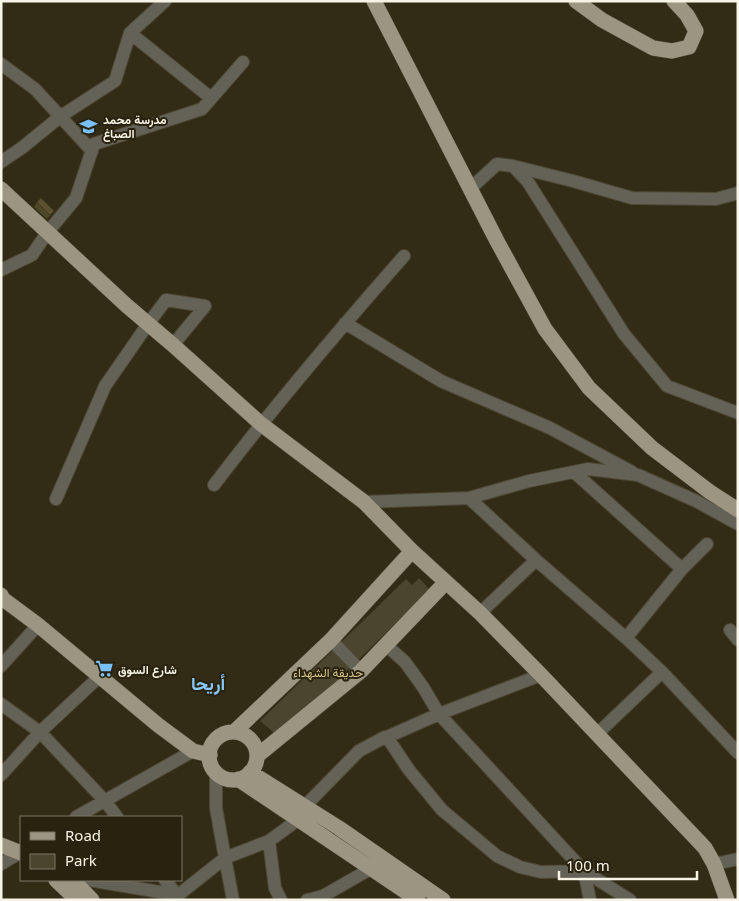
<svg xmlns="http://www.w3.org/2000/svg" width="739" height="901" viewBox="0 0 739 901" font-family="'Noto Sans',Vazirmatn,sans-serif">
<rect width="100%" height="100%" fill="#322c17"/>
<path fill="#4b452f" d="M419,578L430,590L279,737L260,721L406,579L412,585Z"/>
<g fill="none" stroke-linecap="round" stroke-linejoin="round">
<defs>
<path id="minor" d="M130,33L211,98
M1,64L35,89L92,151
M1,162L23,147L61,116L115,81L130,33L165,1
M513,166L573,181L632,198L716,199L738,193
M471,188L497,164L513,166L528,182L624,334L667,386L738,413
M1,270L32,255L47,233L76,198L94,144L202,109L243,62
M345,323L441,381L550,428L632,472
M574,472L682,569
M214,485C274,406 338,331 404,256
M469,498L536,560L626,638L662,672L738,753
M56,499L105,386L148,324L166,300L205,306L173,345
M364,502L469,498L529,481L588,469L638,475L696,501L738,524
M480,613L536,560
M730,630L738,640
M626,638L682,569L707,544
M331,640L361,671
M386,645L405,662L423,687L439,714L584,871L590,900
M1,666L38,625
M1,704L40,732L105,801L117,817
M597,734L662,672
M387,737L409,770L442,810L497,856L520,867L541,872L584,871L630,900
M216,772V808L225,858L233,900
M1,775L40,732L99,677
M76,817L193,751
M269,841L275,888L281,900
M1,864L21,852
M714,864L738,859
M89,880L177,895
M165,880L177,895
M172,900L225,858L269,841L299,819L305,806L359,751L385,737H387L439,714L541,675
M307,900L323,896L372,868"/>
<path id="major" d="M374,1L497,241L545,329L589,388L652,448L710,492L738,510
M576,1L602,20L653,48L672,51L689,47L696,31L687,15L674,1
M1,189L126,305L173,345L261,424L364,502L412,551L480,613L541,675L705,848L714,864L727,900
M1,595L3,599L38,625L158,725L193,751L210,755
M234,732L331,640L412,551
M209 756a24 24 0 1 1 48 0a24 24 0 1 1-48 0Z
M257,756L361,671L446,582
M250,772L339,828L443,900
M238,779L418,900
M1,845L21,853
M56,880L77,900
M73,880L92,900"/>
</defs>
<use href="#minor" stroke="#4e4834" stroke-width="14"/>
<use href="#major" stroke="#4e4834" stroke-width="16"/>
<use href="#minor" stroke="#646157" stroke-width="12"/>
<use href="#major" stroke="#9b9581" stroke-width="15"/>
</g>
<path fill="#4e4628" d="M37,202L54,211L47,219L34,207Z"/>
<path fill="#5b512e" stroke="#403920" d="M41,198L54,211L50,215L37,202Z"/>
<defs>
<symbol id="school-bare" viewBox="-9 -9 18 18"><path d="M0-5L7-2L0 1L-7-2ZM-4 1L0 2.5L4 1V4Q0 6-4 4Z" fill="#79bff8" stroke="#28220e" stroke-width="2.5" paint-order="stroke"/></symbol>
<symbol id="supermarket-bare" viewBox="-9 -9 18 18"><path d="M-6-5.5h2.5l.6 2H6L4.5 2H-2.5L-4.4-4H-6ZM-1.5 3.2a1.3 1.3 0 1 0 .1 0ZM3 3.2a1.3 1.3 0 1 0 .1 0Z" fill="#79bff8" stroke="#28220e" stroke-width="2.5" paint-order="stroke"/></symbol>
</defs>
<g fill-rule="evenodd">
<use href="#school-bare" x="76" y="114" width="25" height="25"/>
<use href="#supermarket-bare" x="92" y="656" width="25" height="25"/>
</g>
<g text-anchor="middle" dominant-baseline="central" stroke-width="4" stroke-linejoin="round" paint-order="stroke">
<g font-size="12" font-weight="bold" fill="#f7f4e7" stroke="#28220e" text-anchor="start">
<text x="103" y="119">مدرسة محمد<tspan x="103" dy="14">الصباغ</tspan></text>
<text x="118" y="669">شارع السوق</text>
</g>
<g font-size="12" fill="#d9c889" stroke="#28220e">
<text x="328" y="672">حديقة الشهداء</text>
</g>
<g font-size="18" font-weight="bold" fill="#89c9fe" stroke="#28220e">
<text x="208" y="683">أريحا</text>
</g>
</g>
<rect width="739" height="901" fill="none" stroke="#f7f4e7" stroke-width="5"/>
<rect x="20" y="816" width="162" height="65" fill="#28220e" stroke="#7b7665"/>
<rect x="30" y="832" width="25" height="8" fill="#9b9581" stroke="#7b7665"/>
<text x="65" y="841" font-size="15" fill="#f7f4e7">Road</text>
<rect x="30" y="854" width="25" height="15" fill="#4b452f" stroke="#7b7665"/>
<text x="65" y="866" font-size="15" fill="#f7f4e7">Park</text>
<path d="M559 871v8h138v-8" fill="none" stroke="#f7f4e7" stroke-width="2.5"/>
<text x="566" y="871" font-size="15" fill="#f7f4e7" stroke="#28220e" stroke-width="4" paint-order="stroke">100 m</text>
</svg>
